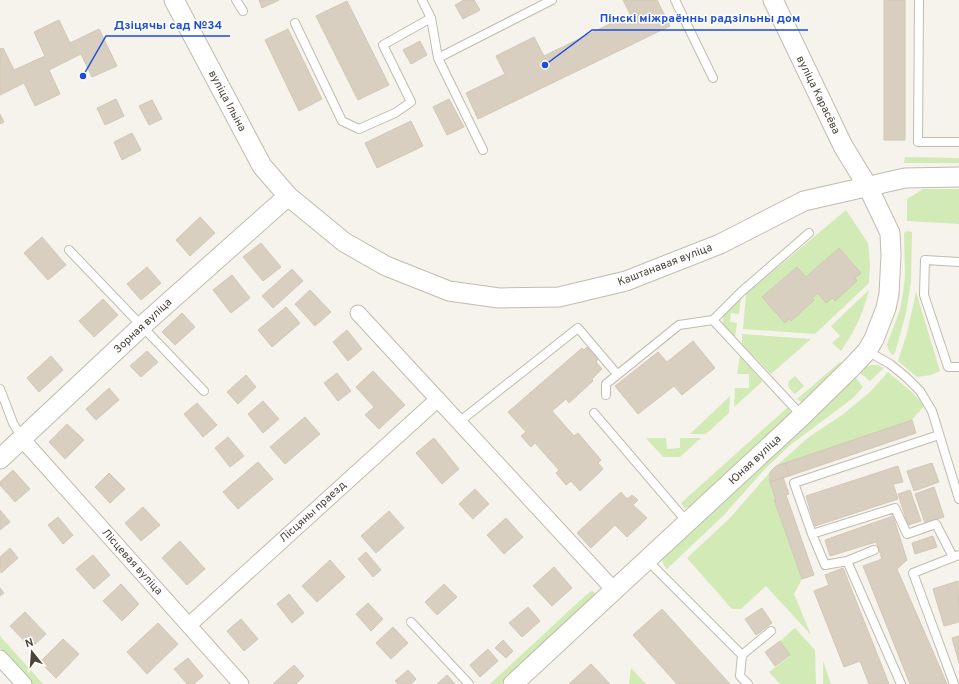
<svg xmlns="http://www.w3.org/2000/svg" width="959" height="684" viewBox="0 0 959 684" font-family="Overpass,sans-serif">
<rect width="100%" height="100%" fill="#f6f3ec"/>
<path fill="#d2eab5" d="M905,157L959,158V163H904Z
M923,189H959V224L907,221V199Z
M846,210L868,243L870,263L869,283L815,334L743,329L746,294Z
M907,231L912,232L911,282L906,313L895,353L892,355L888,349L887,344L900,310L903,294L905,276L904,233Z
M869,290C863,314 855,331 841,351L832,343L840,336L831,326Z
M916,292L940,371L931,375L917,377L898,361L907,333Z
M741,298L739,314L731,313L730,322L737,323L735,337L723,324V313Z
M742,334L811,339L771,374L742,344Z
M740,356L763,381L734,407L735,388H749V374H737Z
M840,362L842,364L804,402H801L797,399Z
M871,365H878L884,368L870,381L859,372L864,368Z
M888,372L913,393L924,406L912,420L776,466L809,437L842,415L870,392Z
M795,376L804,386L795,394L789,388L788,385L789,381Z
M855,377L863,387L853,398L789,446L764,470L724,515L667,569C663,565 662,562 663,557Z
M730,396L729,413L706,434H690Z
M788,407L790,412L789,417L690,507L685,508L681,503Z
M646,438H666L667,449L680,448V438H701L680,457H663Z
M770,472V482L776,500L774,501L802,579L794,594L811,635L766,586L741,609H732L687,558L729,519Z
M592,591L595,593L596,598L501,684H490L586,595Z
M795,628L815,650L816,684H780L769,672L790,656L780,641Z
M0,636L43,684H32L0,648Z
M823,661L831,684H823Z
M631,668L646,684H629Z"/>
<path fill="#d8cfc1" stroke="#d3c7b4" d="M259,0H279L262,8Z
M464,0H474L480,10L463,19L455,5Z
M623,0H657L670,26L478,119L466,93L505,74L496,56L534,37L544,56L630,14Z
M884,0H905V140H884Z
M347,1L389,85L358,100L316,16Z
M59,20L70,43L99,29L117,66L92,77L81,54L49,70L60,94L35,106L24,83L0,95V49L3,48L14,70L45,56L34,32Z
M288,29L322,99L299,111L265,40Z
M420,41L427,55L411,64L403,50Z
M116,99L124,116L105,125L97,108Z
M449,99L464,127L447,135L433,107Z
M152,100L162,119L149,125L139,106Z
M0,114L4,122L0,124Z
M411,121L423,146L377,168L365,143Z
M132,133L141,150L122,160L114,142Z
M200,217L215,233L190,256L176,240Z
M42,237L66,265L48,280L24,253Z
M261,243L281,267L263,281L243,257Z
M839,248L861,273L855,278L857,281L835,301L832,298L826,303L818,293L812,298L814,300L791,321L789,319L785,323L762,297L797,267L806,277Z
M147,267L161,283L141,300L127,284Z
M292,269L303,281L273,308L262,296Z
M232,275L250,298L231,313L213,290Z
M310,290L331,312L315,326L295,304Z
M103,299L118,315L94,337L79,321Z
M286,307L300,323L272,347L258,330Z
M182,313L195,327L175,345L162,332Z
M347,330L362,349L348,361L333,342Z
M693,341L715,368L682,395L674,386L638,414L615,386L658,352L667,362Z
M587,347L598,359L596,362L602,369L592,379L593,381L569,403L566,399L552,411L574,436L578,433L601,460L598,463L603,469L580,491L571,481L566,485L556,473L559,470L535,443L531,447L521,436L526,432L508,412L582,348L584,350Z
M147,351L158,362L141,377L130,366Z
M51,356L63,370L39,392L27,378Z
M373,371L405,405L379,429L365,415L374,407L356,387Z
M337,373L351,391L338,401L324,383Z
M246,375L256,387L238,404L227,392Z
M109,388L119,400L96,420L86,409Z
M263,401L279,419L263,433L248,414Z
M197,403L217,425L203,437L184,414Z
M305,417L320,434L285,464L270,447Z
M912,420L916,433L789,476L785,463Z
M67,424L84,440L65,459L49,442Z
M228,437L244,456L230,467L215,448Z
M434,438L459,469L442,484L416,453Z
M258,462L273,479L238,509L223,492Z
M785,463L789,476L770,482V472L776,466Z
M932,463L939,482L914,491L907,471Z
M898,466L903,482L893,484L898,499L815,526L806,496Z
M13,470L30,489L15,502L0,485V482Z
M109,473L125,489L110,503L95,487Z
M783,477L789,494L786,495L814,575L802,579L774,500H776L770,482Z
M934,487L944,517L925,523L915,494Z
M475,489L489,504L473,519L459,504Z
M910,490L921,521L908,525L898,494Z
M621,492L627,499L632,495L638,500L633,505L647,518L627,537L615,525L591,548L577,533Z
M143,507L160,525L141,541L125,523Z
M0,510L10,522L0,530Z
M389,511L404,528L376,553L361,536Z
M893,516L907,560L897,569L947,684H910L863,566L882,559L876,542L830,556L825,540Z
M58,517L73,535L63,544L48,525Z
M506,518L523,537L504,554L487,535Z
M933,536L937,547L915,554L912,543Z
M180,541L205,569L187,585L162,558Z
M10,548L18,558L1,573L0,557Z
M366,552L381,570L373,577L358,559Z
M93,555L110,575L94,589L76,569Z
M330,560L345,577L317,602L302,586Z
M554,567L572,588L552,606L533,586Z
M843,568L889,684H869L860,661L844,667L814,591L829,585L825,575Z
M958,581L959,622L944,626L933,589Z
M121,584L139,604L122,621L103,601Z
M444,584L457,597L437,615L425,602Z
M0,588L4,593L0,596Z
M289,594L304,613L292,623L277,604Z
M368,603L383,619L371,631L356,614Z
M528,607L540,621L522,637L509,623Z
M762,608L772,623L756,635L745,619Z
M662,609L730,684H677L633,635Z
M25,612L46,634L31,648L10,626Z
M241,619L258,639L244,651L227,631Z
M158,623L178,644L147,674L127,652Z
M393,627L408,643L391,659L376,643Z
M959,636V663L952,638Z
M63,639L79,654L56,678L40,662Z
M503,640L513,651L506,658L495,648Z
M780,641L790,655L775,666L765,652Z
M488,649L498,661L480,677L470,665Z
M188,658L203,676L194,684H187L174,669Z
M591,664L610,684H569Z
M294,665L304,676L296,684H273Z
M408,670L416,679L411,684H398L395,681Z
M447,675L455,684H437Z"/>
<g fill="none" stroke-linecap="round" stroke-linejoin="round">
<defs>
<path id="service" d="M236,0L243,11
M422,0L431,18
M675,0L713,78
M919,0L918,142H959
M295,23L342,121L359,129L395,113L411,102L383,45L431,18L438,58L483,150
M438,58L552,0
M69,250L204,391
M959,262L925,260L924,295L948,367H959
M713,320L802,416
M867,351L890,364L906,377L920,391L932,411L959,499
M0,389L13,423L22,438
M606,395V384L679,325L713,320L741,292L809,233
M594,413L687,522
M459,422L578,328L617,374
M812,534L895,508L907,534L936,524L953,557
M874,550L847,561L825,565L812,534L794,483L939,435
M647,560L742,655L740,676L748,684
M847,561L901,684
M411,622L469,684
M742,655L771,631
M954,684L913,573L959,555"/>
<path id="minor" d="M358,313L614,590
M22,439L241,684
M189,625L438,399
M0,658L24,684"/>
<path id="tertiary" d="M174,0L262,166L288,196L344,242L386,266L449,291L499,298L559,297L626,281L720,244L804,201L905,178L959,177
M0,459L143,325L288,196
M513,684L802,416L851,368L867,351L874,339L886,308L889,294L891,255L890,233L868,187L843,146L773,0"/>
</defs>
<use href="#service" stroke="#c2bbae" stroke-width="10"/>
<use href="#minor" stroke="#c2bbae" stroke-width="17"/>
<use href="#tertiary" stroke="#c2bbae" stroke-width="21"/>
<use href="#service" stroke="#fff" stroke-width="8"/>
<use href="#minor" stroke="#fff" stroke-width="15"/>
<use href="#tertiary" stroke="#fff" stroke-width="19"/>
</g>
<g text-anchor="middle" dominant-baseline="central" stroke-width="3" stroke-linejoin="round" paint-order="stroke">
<g font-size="11" fill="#4b4439" stroke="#fff">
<text transform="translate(818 95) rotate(64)">вуліца Карасёва</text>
<text transform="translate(227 101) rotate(62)">вуліца Ільіна</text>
<text transform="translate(665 265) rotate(-21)">Каштанавая вуліца</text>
<text transform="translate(143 326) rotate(-43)">Зорная вуліца</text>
<text transform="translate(755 460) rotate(-43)">Юная вуліца</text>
<text transform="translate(313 512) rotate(-42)">Лісцяны праезд</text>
<text transform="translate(132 562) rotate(48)">Лісцевая вуліца</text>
</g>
</g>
<path fill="none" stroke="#1d4ed8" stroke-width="1.5" d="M545 65L592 30H808M83 76L106 36H230"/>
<g fill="#1d4ed8" stroke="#fff" stroke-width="1.5">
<circle cx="545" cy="65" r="4"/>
<circle cx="83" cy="76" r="4"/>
</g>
<g font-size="12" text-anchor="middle" font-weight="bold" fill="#1d4ed8" stroke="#fff" stroke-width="3" stroke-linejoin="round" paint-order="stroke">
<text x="700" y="22">Пінскі міжраённы радзільны дом</text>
<text x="168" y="29">Дзіцячы сад №34</text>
</g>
<g transform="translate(32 652) rotate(343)" stroke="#ffffff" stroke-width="3" paint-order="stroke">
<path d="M0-3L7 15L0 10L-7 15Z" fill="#4b4439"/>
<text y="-6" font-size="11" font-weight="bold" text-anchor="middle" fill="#4b4439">N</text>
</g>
</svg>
